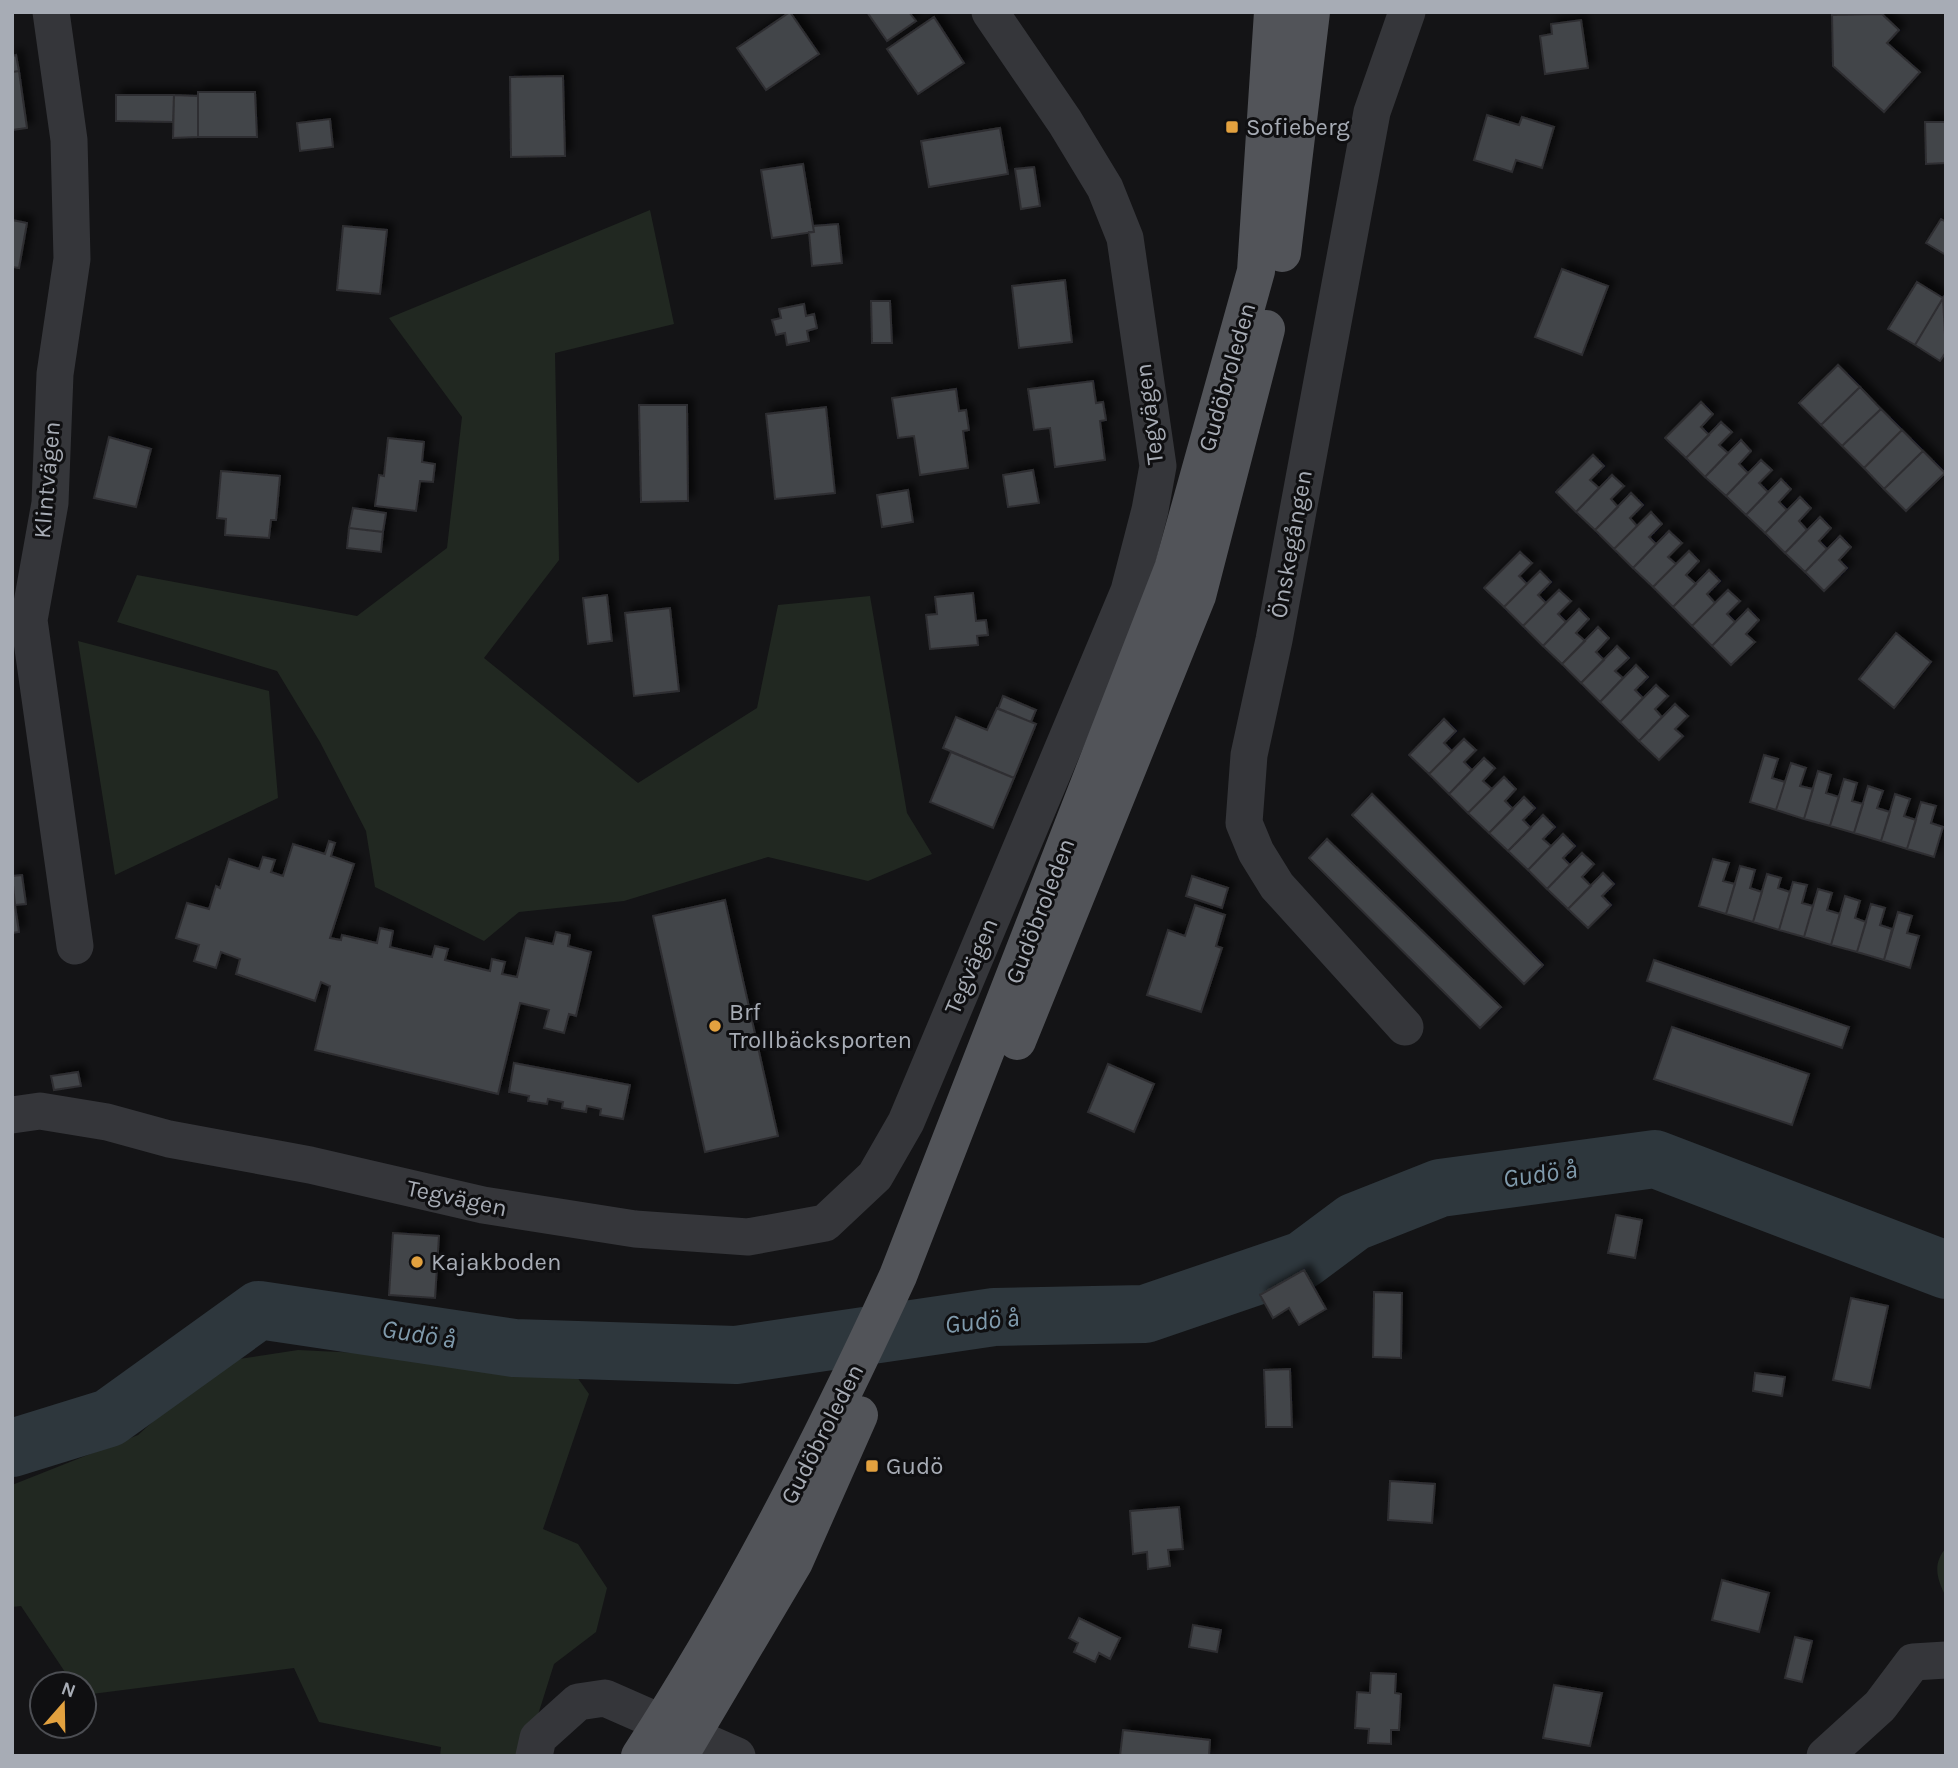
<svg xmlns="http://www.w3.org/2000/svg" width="1958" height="1768" viewBox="0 0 1958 1768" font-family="Karla,sans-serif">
<defs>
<filter id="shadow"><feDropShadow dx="6" dy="-6" stdDeviation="3.5" flood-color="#0009"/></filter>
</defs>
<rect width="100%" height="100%" fill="#141416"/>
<path fill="#212821" d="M650,210L674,324L555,353L559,560L484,658L638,783L757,708L778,605L870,596L907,813L932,854L868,881L768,857L624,901L519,912L484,941L375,887L366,831L320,742L277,671L117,622L137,575L357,616L447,548L462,417L389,318Z
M78,641L269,691L278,798L115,875Z
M298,1350L567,1363L589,1394L543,1529L578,1544L607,1588L596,1632L554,1664L525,1756H440L441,1747L319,1722L294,1668L84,1695V1684H73L21,1606L12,1607V1485L138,1435L219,1362Z
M1946,1548V1597C1937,1579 1932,1564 1946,1548Z"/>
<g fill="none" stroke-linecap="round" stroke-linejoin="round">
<path stroke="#2e373d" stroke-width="58" d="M12,1448L109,1418L259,1310L514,1348L736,1355L994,1317L1145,1314L1303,1260L1354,1222L1440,1188L1655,1159L1946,1270"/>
</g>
<path fill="#434448" stroke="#2e2e31" stroke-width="2" filter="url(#shadow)" d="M790,12L819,54L766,90L737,48Z
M867,12H909L916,21L887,41Z
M1882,14L1899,30L1887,43L1920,72L1884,112L1833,66L1832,15Z
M934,17L964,63L918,94L887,49Z
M1581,20L1588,68L1545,74L1540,36L1552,34L1551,24Z
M16,55L19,71L12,72V56Z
M19,71L27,128L12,130V72Z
M563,76L565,156L511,157L510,77Z
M198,92H255L257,137H198Z
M116,95H174L173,122L116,121Z
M174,95L198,96V137L173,138Z
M1487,115L1519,125L1522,117L1554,127L1542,168L1516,160L1512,172L1474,160Z
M330,119L333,147L300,151L297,123Z
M1925,122H1946V163L1926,164Z
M1000,128L1008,174L929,187L921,141Z
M803,164L814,232L772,238L761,170Z
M1034,167L1040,206L1021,209L1015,169Z
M1941,219L1946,222V255L1926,243Z
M12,220L27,223L19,268L12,267Z
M838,224L842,263L812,266L809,232H814L813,226Z
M343,226L387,230L380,294L337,290Z
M1562,269L1608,286L1582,355L1535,337Z
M1065,280L1072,342L1019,348L1012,286Z
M1917,282L1943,298L1915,345L1888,329Z
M1943,298L1946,352L1940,361L1915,345Z
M871,301H890L892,343H872Z
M804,304L806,316L814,314L817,328L807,331L809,341L787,345L785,333L776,335L772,320L781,318L779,309Z
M1838,365L1860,387L1821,425L1799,403Z
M1093,381L1096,403L1103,402L1106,420L1100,421L1105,460L1055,467L1050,428L1034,430L1028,389Z
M1860,387L1881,409L1842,446L1821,425Z
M956,389L959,411L966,410L969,430L963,431L968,468L920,475L914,436L898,438L892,398Z
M1701,402L1713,414L1701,427L1709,435L1686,458L1665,438Z
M639,405H687L688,501L641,502Z
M826,407L835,493L775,499L766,414Z
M1881,409L1902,430L1864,468L1842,446Z
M1721,422L1732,432L1719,445L1728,453L1705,477L1686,458Z
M1902,430L1923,451L1884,489L1864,468Z
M109,437L151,449L136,507L94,498Z
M388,438L424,442L422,462L435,464L433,482L420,481L416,511L375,506L379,475L384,476Z
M1741,440L1751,451L1739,464L1748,473L1726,496L1705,477Z
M1923,451L1945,473L1906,511L1884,489Z
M1593,455L1604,466L1590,480L1599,488L1576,512L1556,492Z
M1761,460L1772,470L1759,483L1768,492L1746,515L1726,496Z
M1033,470L1039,503L1008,507L1003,475Z
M221,471L280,476L276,520H271L269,538L225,535L226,519L217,518Z
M1612,475L1624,486L1611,499L1618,507L1595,530L1576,512Z
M1781,479L1791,489L1779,502L1787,510L1765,533L1746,515Z
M908,490L913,522L882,527L877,495Z
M1631,493L1643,505L1630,518L1637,526L1614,549L1595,530Z
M1800,497L1811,508L1799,521L1807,530L1785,553L1765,533Z
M353,508L386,513L383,532L349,528Z
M1651,512L1662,524L1649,537L1656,544L1633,568L1614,549Z
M1820,517L1831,528L1819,541L1827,549L1805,572L1785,553Z
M349,528L383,532L381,552L347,548Z
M1669,531L1682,543L1668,557L1676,564L1653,587L1633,568Z
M1840,536L1851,547L1839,560L1847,568L1824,591L1805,572Z
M1689,551L1699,561L1686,575L1696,584L1673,607L1653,587Z
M1520,552L1532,563L1519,576L1527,584L1504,607L1484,588Z
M1709,570L1720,581L1707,594L1715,603L1692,626L1673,607Z
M1540,571L1551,582L1538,595L1546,603L1523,626L1504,607Z
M1559,590L1571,601L1558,614L1566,622L1543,646L1523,626Z
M1728,590L1740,601L1727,614L1735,622L1712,646L1692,626Z
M973,593L976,621L986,620L988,635L977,636L978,645L930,649L926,615L937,614L935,597Z
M607,595L612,641L588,644L583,598Z
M670,608L679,691L634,696L625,613Z
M1579,609L1589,619L1576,633L1585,641L1562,664L1543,646Z
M1748,609L1759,620L1746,634L1755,642L1731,665L1712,646Z
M1598,627L1609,638L1596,652L1604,660L1581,683L1562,664Z
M1896,633L1931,662L1894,708L1859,679Z
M1617,646L1629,658L1615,671L1623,678L1600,702L1581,683Z
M1636,665L1648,677L1635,690L1643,698L1620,722L1600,702Z
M1656,685L1668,696L1655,709L1662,717L1639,741L1620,722Z
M1003,696L1036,710L1031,722L998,709Z
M1675,704L1688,716L1675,729L1683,736L1659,760L1639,741Z
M997,708L1036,724L1014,778L943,748L956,717L987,730Z
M1444,719L1456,731L1444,743L1452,751L1429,774L1409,755Z
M1464,739L1476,750L1464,762L1472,770L1449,794L1429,774Z
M951,752L1014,778L993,828L930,802Z
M1764,755L1778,759L1772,778L1785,782L1776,810L1750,802Z
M1484,758L1495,768L1483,781L1492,789L1468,813L1449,794Z
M1791,763L1806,768L1800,786L1813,789L1804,819L1776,810Z
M1818,771L1831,775L1826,793L1839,797L1830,826L1804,819Z
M1504,777L1516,789L1505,801L1513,809L1489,833L1468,813Z
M1844,779L1857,783L1852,801L1863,804L1854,833L1830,826Z
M1868,786L1883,791L1877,808L1890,812L1881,841L1854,833Z
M1372,794L1543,965L1524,984L1352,815Z
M1895,794L1910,799L1904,816L1916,820L1907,849L1881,841Z
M1524,797L1535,808L1523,820L1531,828L1508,851L1489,833Z
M1921,802L1936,806L1931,823L1943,827L1934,857L1907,849Z
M1543,815L1555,827L1543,839L1551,846L1528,870L1508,851Z
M1563,834L1575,846L1563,858L1570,865L1547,889L1528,870Z
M1327,839L1501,1007L1480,1028L1309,858Z
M329,841L335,843L331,856L354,864L330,938L341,940L342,935L377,943L380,928L393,931L390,947L432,957L435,946L448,949L445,960L490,971L492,959L505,962L502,974L517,977L526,938L553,944L556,932L570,935L568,946L591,952L576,1016L569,1014L564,1033L544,1028L549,1010L520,1003L498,1094L315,1050L330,986L321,982L315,1001L236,974L240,959L221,952L216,968L194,961L199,945L176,938L187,903L209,909L216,886L220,888L229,859L259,869L263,857L275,860L271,872L283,876L293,844L325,854Z
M1582,853L1594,864L1582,877L1591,886L1568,909L1547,889Z
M1713,859L1729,863L1723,881L1735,884L1726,914L1699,906Z
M1740,866L1755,870L1750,888L1762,892L1753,922L1726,914Z
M1603,873L1614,884L1602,896L1611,905L1588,928L1568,909Z
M1767,874L1781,878L1778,888L1790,892L1779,930L1753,922Z
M22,875L26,904L15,905L12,876Z
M1192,876L1228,888L1222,908L1186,896Z
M1793,882L1807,885L1802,903L1813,906L1804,937L1779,930Z
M12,886L19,932L12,933Z
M1818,889L1832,893L1827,910L1840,914L1831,945L1804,937Z
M1845,896L1860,901L1855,918L1866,922L1857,952L1831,945Z
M725,900L778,1136L705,1152L653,916Z
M1871,904L1885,908L1880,925L1892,929L1884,960L1857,952Z
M1195,905L1225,915L1216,946L1222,948L1201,1012L1147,995L1168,930L1185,936Z
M1898,912L1912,916L1907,933L1919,936L1910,968L1884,960Z
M1654,960L1849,1027L1842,1048L1647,981Z
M1672,1027L1809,1074L1792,1125L1654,1079Z
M514,1063L630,1085L623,1119L600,1115L601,1109L587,1106L586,1112L562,1108L563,1102L548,1099L547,1104L528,1101L529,1096L509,1092Z
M1108,1064L1154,1084L1134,1132L1088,1112Z
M78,1072L81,1086L54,1090L51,1076Z
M1616,1215L1642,1220L1635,1258L1608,1253Z
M393,1233L439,1236L435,1298L389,1295Z
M1304,1270L1326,1309L1299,1325L1289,1308L1273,1318L1260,1295Z
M1374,1292L1402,1293L1401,1358L1373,1357Z
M1851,1298L1888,1306L1870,1388L1833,1380Z
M1290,1369L1292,1427H1266L1264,1370Z
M1755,1373L1785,1377L1782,1396L1753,1391Z
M1390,1481L1435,1484L1432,1523L1388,1520Z
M1179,1507L1183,1549L1168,1550L1170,1566L1148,1569L1147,1552L1133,1554L1130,1511Z
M1722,1580L1769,1593L1759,1632L1712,1620Z
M1079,1618L1120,1638L1110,1659L1099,1653L1095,1662L1074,1652L1078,1643L1069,1638Z
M1193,1625L1221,1630L1217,1652L1189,1647Z
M1795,1637L1812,1641L1802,1682L1785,1678Z
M1371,1673L1396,1674L1395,1693L1401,1694L1399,1730H1391V1744L1368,1743L1369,1729L1355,1728L1357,1692L1370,1693Z
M1554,1685L1602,1693L1590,1746L1543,1738Z
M1123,1730L1210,1740L1209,1756H1120Z"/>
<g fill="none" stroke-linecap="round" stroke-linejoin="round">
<path stroke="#35363a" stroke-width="37" d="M51,12L69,140L72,259L55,374L50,503L29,620L75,946
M1405,1027L1277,886L1256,852L1244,823L1249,755L1274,640L1372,112L1407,12
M12,1115L40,1111L107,1122L169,1139L310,1165L483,1205L635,1229L748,1237L825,1223L875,1176L906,1122L1129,591L1150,510L1158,466L1125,238L1105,188L1065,122L990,12
M534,1756L538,1738L578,1702L605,1698L737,1756
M1825,1756L1880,1706L1913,1662L1946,1660"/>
<path stroke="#525459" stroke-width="38" d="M1282,253L1311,12
M1017,1041L1197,596L1266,329
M640,1756C739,1604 822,1441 898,1276L1173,569L1256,271L1273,12
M679,1756L794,1562L859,1415"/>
</g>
<g fill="#e2a13f" stroke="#0f0f11" stroke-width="2.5">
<rect x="1225" y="120" width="14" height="14" rx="3.5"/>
<circle cx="715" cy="1026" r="7"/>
<circle cx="417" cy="1262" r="7"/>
<rect x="865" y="1459" width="14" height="14" rx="3.5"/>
</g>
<g text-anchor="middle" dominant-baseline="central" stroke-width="6" stroke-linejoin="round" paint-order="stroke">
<g font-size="24" fill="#a7acb5" stroke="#0f0f11" text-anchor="start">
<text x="1246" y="127">Sofieberg</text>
<text x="729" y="1012">Brf<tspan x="729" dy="28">Trollbäcksporten</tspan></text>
<text x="431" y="1262">Kajakboden</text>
<text x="886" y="1466">Gudö</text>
</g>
<g font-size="24" fill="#a7acb5" stroke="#0f0f11">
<text transform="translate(1227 377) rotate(-74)">Gudöbroleden</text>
<text transform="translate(1149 414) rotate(-97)">Tegvägen</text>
<text transform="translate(47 480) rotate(-85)">Klintvägen</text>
<text transform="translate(1291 544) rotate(-80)">Önskegången</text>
<text transform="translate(1040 911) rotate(-69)">Gudöbroleden</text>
<text transform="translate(971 966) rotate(-67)">Tegvägen</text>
<text transform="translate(457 1198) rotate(12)">Tegvägen</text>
<text transform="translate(822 1434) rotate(-63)">Gudöbroleden</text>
</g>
<g font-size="26" font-style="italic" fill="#809bad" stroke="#0f0f11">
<text transform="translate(1540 1174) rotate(-8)">Gudö å</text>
<text transform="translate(982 1321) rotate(-6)">Gudö å</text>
<text transform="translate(419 1334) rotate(9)">Gudö å</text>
</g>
</g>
<rect width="1958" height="1768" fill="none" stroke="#a7acb5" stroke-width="28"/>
<g transform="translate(63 1705) rotate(20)"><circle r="33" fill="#0f0f11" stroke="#4c4e53" stroke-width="2"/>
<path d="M0-5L12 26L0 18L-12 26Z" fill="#e2a13f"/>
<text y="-10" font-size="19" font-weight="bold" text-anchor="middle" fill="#a7acb5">N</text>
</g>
</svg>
